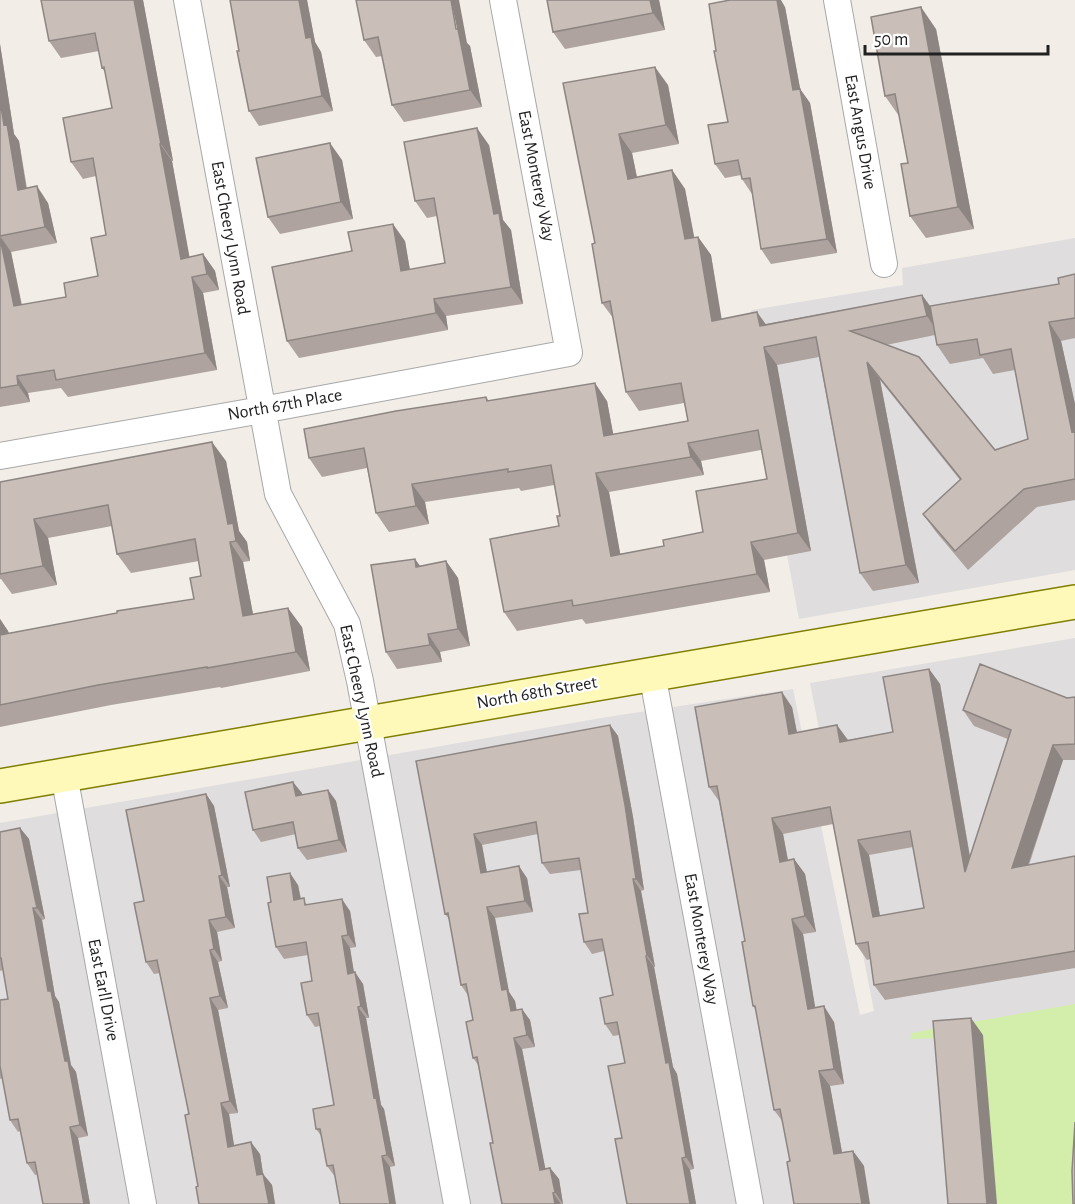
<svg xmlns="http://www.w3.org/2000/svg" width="1075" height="1204" viewBox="0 0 1075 1204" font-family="'Alegreya Sans',sans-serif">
<rect width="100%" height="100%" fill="#f2ede7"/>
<path fill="#dfddde" d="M1075,238V570L799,619L744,323L752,310L903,285L902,268Z
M1075,638V1204H0V823L607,717L793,689L860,1015L874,1011L810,683Z"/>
<path fill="#d3eeaa" d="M1075,1004V1204H997L945,1038L910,1039L912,1033L927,1030Z"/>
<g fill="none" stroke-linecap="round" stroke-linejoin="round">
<defs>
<path id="street" d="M187,0L278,494L347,624L360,681L457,1204
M837,0L884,264
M0,456L262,410L569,353L503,0
M652,673L750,1204
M64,775L143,1204"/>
<path id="secondary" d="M0,786C358,726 716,662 1075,602"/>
</defs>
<use href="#street" stroke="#a8a8a8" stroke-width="28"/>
<use href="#secondary" stroke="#7f7e00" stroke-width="36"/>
<use href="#street" stroke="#fff" stroke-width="26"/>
<use href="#secondary" stroke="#fef9b8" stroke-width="33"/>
</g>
<path fill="#aea39f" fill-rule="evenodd" d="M41,0H143L173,161H172L189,257L203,254L215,271L219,290L203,293L217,370L68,397L61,388L28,393L30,402L0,407V44L14,134L19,141L27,188L48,203L57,243L11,252L22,305L66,297L98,276L106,235L96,176L83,179L71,162L112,108L105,72L102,68L99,51L61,58L49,41Z
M307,0L315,42L321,52L333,111L259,126L249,111Z
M356,0L467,43L470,46L482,107L404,122L392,105L382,56L376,57L364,40Z
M659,0L665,30L565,49L553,32Z
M785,7L800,89L810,103L837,253L771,264L761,249L752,194L742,179L741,175L725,178L715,164L728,122L716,51Z
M936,29L974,229L926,238L910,216L908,163L899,116L885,96Z
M563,83L668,85L679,144L632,153L637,177L672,170L685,189L694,238L698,237L711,255L721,319L766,324L922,295L930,306L1059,284L1075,274V338L1061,341L1075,404V500L1037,507L968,570L936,532L923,514L960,480L880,380L919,583L873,591L860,573L819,357L777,365L811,551L764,560L770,592L586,624L582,619L517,631L504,612L559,526L560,516L554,485L521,491L519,488L425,502L429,524L389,532L376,513L367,468L322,477L309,458L486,397L489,401H607L613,434L688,421L684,403L639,411L626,392L613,318L602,303L595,243ZM935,335L937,345L950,364L983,358L993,374L1015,370L1028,439L995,450L886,345ZM761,450L767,479L703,532L664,546L620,554L609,492L704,475L701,461Z
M489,145L503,220L511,230L523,304L446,316L448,330L299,358L287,341L405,241L410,270L445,263L437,216L427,218L415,201Z
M342,160L353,219L280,234L268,217Z
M226,461L239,531L247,542L250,561L243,562L253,614L302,627L310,671L221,688L220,687L111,705L0,727V619L8,631L9,633L194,599L201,576L199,561L131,573L117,554L112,526L48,538L57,585L12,594L1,579H0V482Z
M415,559L420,566L446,561L458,578L470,646L440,652L442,662L397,669L386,652Z
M929,669L940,684L970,856L1008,739L974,726L963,710L1075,697V760H1063L1029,865L1075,856V968L885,1000L874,985L870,959L867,960L856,944L833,824L783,834L788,860L794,859L805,874L816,932L803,934L815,1008L834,1022L844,1084L830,1086L842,1152L853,1151L864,1166L790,1161L783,1122L774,1110L757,1012L753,1006L745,941L719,801L709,787L792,707L797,732L848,740L893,732ZM913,847L924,908L880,916L869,855Z
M610,725L618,736L633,817L644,890L641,891L655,967H654L673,1067L677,1074L694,1169L690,1170L696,1204H627L622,1138L625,1063L619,1035L613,1036L605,1024L613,995L604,951L592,954L584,942L588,913L581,870L550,874L542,863L538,834L482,845L487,872L527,878L533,912L495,918L509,992L515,1001L516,1010L530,1020L535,1047L522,1049L545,1169L550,1168L559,1179L563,1204H502L493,1143L479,1066L473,1058V1020L469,997L461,985L449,919L445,914L416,761Z
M328,790L336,801L347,852L307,860L298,848L296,834L261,842L253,830L302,793V795Z
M206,794L214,806L230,887H227L235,928L217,932L222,961L218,962L228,1008L218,1010L238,1113L229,1114L234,1145L260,1154L263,1174L272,1185L275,1204H199L198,1186L189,1114L160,973L154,974L146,962L144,901Z
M20,828L29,839L45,919L42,920L55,996L59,1002L71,1065L76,1072L88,1136L78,1138L90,1204H43L38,1174L35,1175L27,1163L20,1131L18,1132L10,1120L2,1078L0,1079V1000L8,999L3,970L0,971V832Z
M298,885L301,899L308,905L350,911L356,947L350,948L354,973L363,984L369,1018H366L381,1105L384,1109L395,1166L336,1178L327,1166L322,1137L316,1129L334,1105L320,1026L315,1027L307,1015L312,981L308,955L284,959L276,947L271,902Z"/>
<path fill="#8d8582" d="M134,0H143L173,161L161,144Z
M299,0H307L315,42L321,52L333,111L322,96L306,38Z
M451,0H459L467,43L470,46L482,107L470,90Z
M650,0H659L665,30L653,13Z
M777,0H781L785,7L803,104L793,90Z
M921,7L936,29L974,229L958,207Z
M0,44L14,134L19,141L29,207L18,190L4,125L0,101Z
M655,67L668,85L679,144L666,125Z
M800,89L810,103L837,253L827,239Z
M477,128L489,145L503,220L511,230L523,304L511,287L494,214Z
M619,134L632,153L641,198L628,179Z
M330,143L342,160L353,219L341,202Z
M160,144L172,161L193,276L181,259Z
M672,170L685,189L698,257L685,239Z
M37,186L48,203L57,243L45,227Z
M393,224L405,241L413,288L401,271Z
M0,236L11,252L25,323L14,306Z
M698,237L711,255L725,339L712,321Z
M203,254L215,271L219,290L207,274Z
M192,277L203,293L217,370L205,353Z
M922,295L935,313L940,335L927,316Z
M434,299L446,316L448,330L436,313Z
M757,312L770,330L760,326Z
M1049,322L1061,341L1075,404V436L1072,432Z
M764,347L777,365L811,551L798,533Z
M867,362L880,380L919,583L906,565Z
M17,376L28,393L30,402L18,385Z
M595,383L607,401L617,454L604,436Z
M212,442L226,461L239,531L247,542L250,561L236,541L228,524Z
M688,443L701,461L704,475L691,457Z
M596,473L609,492L624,574L611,556Z
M412,484L425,502L429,524L416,506Z
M34,519L48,538L57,585L43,566Z
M230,542L243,562L257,635L243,616Z
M751,542L764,560L770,592L757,574Z
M415,559L427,576L416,567Z
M446,561L458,578L470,646L458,629Z
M288,608L302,627L310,671L296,652Z
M0,619L8,631L13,655L0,637Z
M428,634L440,652L442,662L430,645Z
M929,669L940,684L975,887L965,872Z
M782,692L792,707L800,749L789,734Z
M610,725L618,736L633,817L644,890L636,879Z
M837,725L848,740L840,742Z
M1053,745L1063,760L1022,883L1012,868Z
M293,782L302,793L304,808L296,796Z
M328,790L336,801L347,852L339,840Z
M206,794L214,806L230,887L222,875Z
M772,818L783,834L791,877L780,862Z
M20,828L29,839L45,919L37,908Z
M474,834L482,845L489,884L481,873Z
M858,840L869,855L883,932L873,917Z
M794,859L805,874L816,932L805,916Z
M519,866L527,878L533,912L525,901Z
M290,873L298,885L303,911L294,900Z
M219,876L227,887L235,928L226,917Z
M633,879L641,891L655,967L647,955Z
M342,899L350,911L356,947L348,935Z
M487,907L495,918L509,992L515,1001L519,1022L511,1011L502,990Z
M33,908L42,920L55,996L59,1002L71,1065L76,1072L88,1136L80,1125L65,1061L48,991Z
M792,919L803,934L818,1024L808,1009Z
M209,920L217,932L222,961L214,949Z
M342,936L350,948L356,985L348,974Z
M210,950L218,962L228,1008L220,996Z
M646,956L654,967L673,1067L677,1074L694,1169L686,1157L666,1063Z
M355,972L363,984L369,1018L361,1006Z
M210,998L218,1010L238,1113L230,1101Z
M824,1006L834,1022L844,1084L834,1069Z
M358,1007L366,1018L381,1105L384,1109L395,1166L387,1155L374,1098Z
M522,1009L530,1020L535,1047L527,1035Z
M971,1018L983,1035L997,1204H987Z
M514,1038L522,1049L548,1182L540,1170Z
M819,1071L830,1086L845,1169L834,1154Z
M221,1103L229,1114L236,1158L228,1147Z
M70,1127L78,1138L90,1204H84Z
M251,1142L260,1154L265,1187L257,1175Z
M853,1151L864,1166L870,1204H862Z
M382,1156L390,1167L396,1204H390Z
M682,1158L690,1170L696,1204H690Z
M550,1168L559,1179L563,1204L555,1192Z
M263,1174L272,1185L275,1204H269Z
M553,1193L561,1204H555Z"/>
<path fill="#cabeb9" stroke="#8d8582" stroke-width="1.5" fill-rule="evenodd" d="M41,0H134L161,144H160L181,259L203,254L207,274L192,277L205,353L56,380L54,370L17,376L18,385L0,388V238L14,306L66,297L64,283L98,276L91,238L106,235L93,158L71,162L63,118L112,108L104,67L102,68L95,33L49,41Z
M230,0H299L306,38L311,37L322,96L249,111L237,51H239Z
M356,0H451L456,29H458L470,90L392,105L378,37L364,40Z
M547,0H650L653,13L553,32Z
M730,0H777L793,90L800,89L827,239L761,249L750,178L742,179L738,160L715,164L708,125L728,122L714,51H716L709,4Z
M921,7L958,207L910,216L901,164L908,163L895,94L885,96L871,17Z
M655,67L666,125L619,134L628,179L672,170L685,239L698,237L712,321L757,312L760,326L922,295L927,316L850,331L919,357L995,450L1028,439L1011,349L980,355L977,339L937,345L930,306L1059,284L1058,278L1075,274V318L1049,322L1072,432L1075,431V479L1024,489L955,551L923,514L961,479L867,362L906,565L860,573L816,337L764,347L798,533L751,542L757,574L573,606L572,600L504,612L490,539L559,526L557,516H560L551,465L508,472V469L412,484L416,506L376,513L364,448L309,458L304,429L396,411L486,397L487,401L595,383L604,436L688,421L681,383L626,392L610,301L602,303L592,244L595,243L563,83ZM758,430L767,479L696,491L703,532L663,540L664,546L611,556L596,473L691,457L688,443Z
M0,101L4,125L7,124L18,190L37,186L45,227L0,236Z
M477,128L494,214L499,213L511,287L434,299L436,313L287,341L272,267L352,251L348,232L393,224L401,271L445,263L434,198L415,201L404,142Z
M330,143L341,202L268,217L256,158Z
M212,442L228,524L233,523L236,541L230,542L243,616L288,608L296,652L207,668V667L98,685L0,705V635L117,613V611L194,599L190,578L201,576L195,539L117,554L108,505L34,519L43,566L0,574V482Z
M415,559L416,567L446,561L458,629L428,634L430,645L386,652L371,565Z
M980,664L1067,698L1075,697V744L1053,745L1012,868L1075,856V951L874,985L868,942L856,944L830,807L772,818L780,862L794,859L805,916L792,919L808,1009L824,1006L834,1069L819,1071L834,1154L853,1151L862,1204H794L787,1162L790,1161L780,1109L774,1110L755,1006H753L742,942L745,941L717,786L709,787L695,707L782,692L789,734L837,725L840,742L893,732L883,677L929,669L965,872L1011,730L963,710ZM910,831L924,908L873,917L858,840Z
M610,725L625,805L636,879H633L647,955L646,956L666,1063L669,1062L686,1157L682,1158L690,1204H627L615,1139L622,1138L608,1066L625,1063L617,1022L605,1024L600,998L613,995L602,939L584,942L579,914L588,913L579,858L542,863L536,822L474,834L481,873L519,866L525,901L487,907L502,990L507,989L511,1011L522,1009L527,1035L514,1038L540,1170L550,1168L555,1192L553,1193L555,1204H502L490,1143H493L477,1057L473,1058L466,1022L473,1020L466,984L461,985L448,913L445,914L416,761Z
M293,782L296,796L328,790L339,840L298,848L293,822L253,830L245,792Z
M206,794L222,875L219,876L226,917L209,920L214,949L210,950L220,996L210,998L230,1101L221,1103L228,1147L251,1142L257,1175L263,1174L269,1204H199L196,1187L198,1186L185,1115L189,1114L157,960L146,962L134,903L144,901L126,810Z
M20,828L37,908H33L48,991H51L65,1061H68L80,1125L70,1127L84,1204H43L35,1162L27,1163L18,1119L10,1120L0,1066V1000L8,999L1,958H0V832Z
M290,873L294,900L304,898L305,905L342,899L348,935L342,936L348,974L355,972L361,1006L358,1007L374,1098L376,1097L387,1155L382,1156L390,1204H340L333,1165L327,1166L320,1129H316L313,1109L334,1105L318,1013L307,1015L301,983L312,981L306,942L276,947L268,903L271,902L267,877Z
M971,1018L987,1204H948L933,1021Z
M1075,1122V1204H1073L1072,1171Z"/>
<g text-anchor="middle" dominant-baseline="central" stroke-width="4.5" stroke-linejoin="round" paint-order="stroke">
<g font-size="18" fill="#212121" stroke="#fff">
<text transform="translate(860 132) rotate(80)">East Angus Drive</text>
<text transform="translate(536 176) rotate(79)">East Monterey Way</text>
<text transform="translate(230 238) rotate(80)">East Cheery Lynn Road</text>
<text transform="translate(285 405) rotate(-10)">North 67th Place</text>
<text transform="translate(537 693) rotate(-10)">North 68th Street</text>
<text transform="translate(361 701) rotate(78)">East Cheery Lynn Road</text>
<text transform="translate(701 939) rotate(80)">East Monterey Way</text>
<text transform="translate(103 990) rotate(79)">East Earll Drive</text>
</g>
</g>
<path d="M865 45v9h183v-9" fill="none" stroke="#212121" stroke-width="3"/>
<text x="874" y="45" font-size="18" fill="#212121" stroke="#ffffff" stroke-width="4.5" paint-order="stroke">50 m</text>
</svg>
